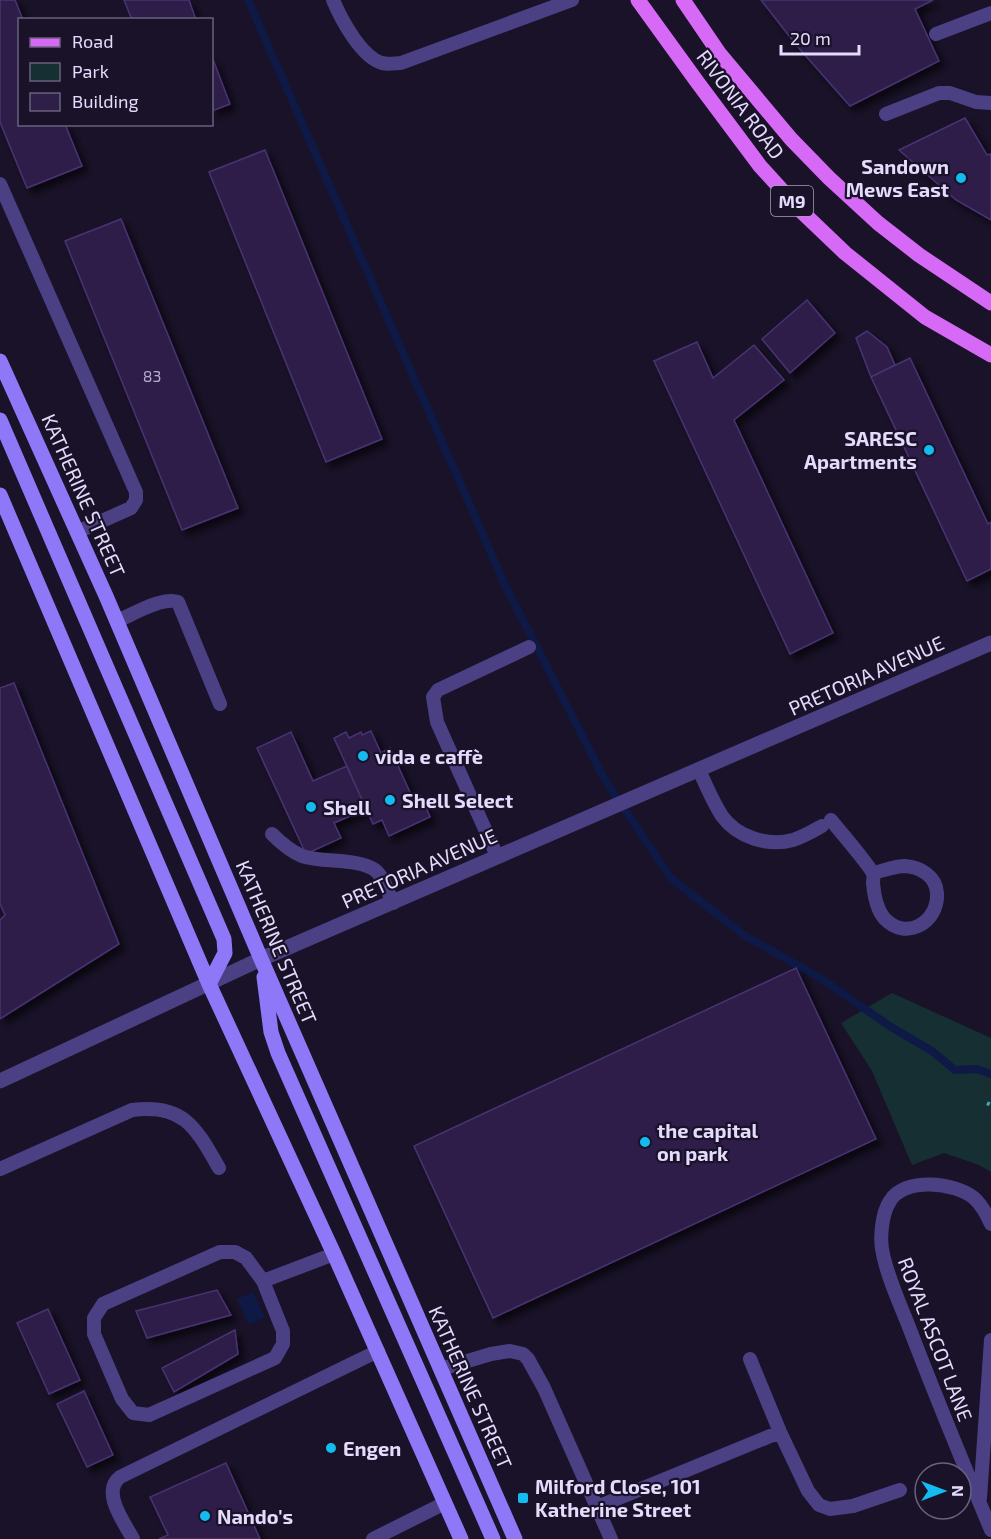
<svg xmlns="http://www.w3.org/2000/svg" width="991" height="1539" viewBox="0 0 991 1539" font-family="'Exo 2',sans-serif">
<defs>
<filter id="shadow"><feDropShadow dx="5.5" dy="5.5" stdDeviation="3" flood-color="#0009"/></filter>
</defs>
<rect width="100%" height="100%" fill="#191228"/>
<path fill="#152f32" d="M892,993L991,1038V1172L979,1165L944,1153L912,1165L872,1071L841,1023Z"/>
<path fill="#0e1a45" d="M253,1292L265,1317L249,1325L237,1299Z"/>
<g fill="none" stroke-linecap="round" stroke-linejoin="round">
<path stroke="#0e1a45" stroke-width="8" d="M248,0L505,585L606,782L671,878L745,936L819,977L891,1027L932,1051L955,1070L977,1069L991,1074"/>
</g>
<path fill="#2d1f48" stroke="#483373" stroke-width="1.5" filter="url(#shadow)" d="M0,0H15L23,20H20V124H65L82,166L27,188L0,122Z
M124,0H189L196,20H132Z
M761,0H933L915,9L939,61L850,106L797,46Z
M212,57L230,104L212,111Z
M965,118L987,155L991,154V220L956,200L899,150Z
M265,150L382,439L326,462L209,172Z
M121,219L238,508L182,530L65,241Z
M807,300L835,333L790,373L762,339Z
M867,331L887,347L895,365L871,377L856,338Z
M697,342L713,378L754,345L784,380L734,420L833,633L790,654L654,361Z
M910,358L988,524L991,522V569L967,581L871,377Z
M14,683L119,944L0,1019V920L5,915L0,904V688Z
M371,731L381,753L390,748L413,799L421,796L430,817L389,836L382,820L373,824L334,738L346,732L349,738L361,732L362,735Z
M291,732L313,781L347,766L366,809L334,823L341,838L306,854L257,748Z
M796,968L876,1139L493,1318L414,1146Z
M217,1290L231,1315L147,1338L136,1311Z
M48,1309L80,1380L49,1394L17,1323Z
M235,1330L238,1354L174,1392L162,1368Z
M84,1391L113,1455L87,1467L57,1404Z
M226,1463L260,1539H159L168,1535L150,1497Z"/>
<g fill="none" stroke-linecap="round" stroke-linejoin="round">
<path stroke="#38aab4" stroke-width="4" stroke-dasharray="3 4.5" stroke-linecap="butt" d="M987,1103L991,1105"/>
<path stroke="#4c4084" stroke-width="14" d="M333,0C341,19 361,57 382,63C388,65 396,63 401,63L572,0
M936,34L991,13
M886,114L939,93H950L976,102L991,103
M0,184L136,492V500L131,508L77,532
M117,621C132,615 163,596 178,602L220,704
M699,770C706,785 713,802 722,816C737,837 768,847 793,840C803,837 813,831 822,826
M831,820C838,829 871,867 873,874C874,877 873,880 873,883C874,895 876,908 884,918C906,942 939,922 937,893C936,876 920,867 905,866C894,866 883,871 873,873
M272,834C281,843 290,851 302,856C323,863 358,858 375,870C384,877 388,893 393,903
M497,856L437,722L433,697L438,690L529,647
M0,1169L132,1110C184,1103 196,1128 219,1168
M991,1224C987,1215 982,1205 974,1198C955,1182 904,1177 890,1201C882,1213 880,1236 882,1249C886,1274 900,1304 909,1327C935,1395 963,1463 991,1530
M263,1281L246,1258L235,1252H220L103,1304L94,1318V1334L122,1399L133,1413L149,1415L275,1358L283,1344V1331L263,1281L334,1254
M750,1359L780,1432L808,1491L819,1505L830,1509L853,1506L900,1490
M441,1369L491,1354L510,1351L523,1354L528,1359L544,1388L611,1539
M980,1498L991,1340
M597,1507L780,1432
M133,1539C124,1522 101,1492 120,1477L378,1351
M373,1539L445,1503"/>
<path stroke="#4c4084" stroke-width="15" d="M0,1081L261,959L991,643"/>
<path stroke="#8e78f7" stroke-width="15" d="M0,361L106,596L261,959L515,1539
M0,420L224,939L225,953L209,984
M0,495L209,984L334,1254L461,1539
M264,977L271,1032L278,1053L493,1539"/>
<path stroke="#d669f6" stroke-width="15" d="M638,0L698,83L760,166L800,210L845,253L925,317L991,355
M683,0L719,53L791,139L829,178L878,223L919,255L991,303"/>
</g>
<g fill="#14bbf1" stroke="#191228" stroke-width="2">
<circle cx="961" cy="178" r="6"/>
<circle cx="929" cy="450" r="6"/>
<circle cx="363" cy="756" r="6"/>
<circle cx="390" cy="800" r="6"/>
<circle cx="311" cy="807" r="6"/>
<circle cx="645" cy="1142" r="6"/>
<circle cx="331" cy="1448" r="6"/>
<rect x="517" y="1492" width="12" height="12" rx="3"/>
<circle cx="205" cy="1516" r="6"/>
</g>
<g text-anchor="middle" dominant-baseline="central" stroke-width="4.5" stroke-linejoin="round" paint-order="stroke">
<g font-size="16" fill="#b6acd0">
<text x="152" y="375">83</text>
</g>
<rect fill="#191228" stroke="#a79fbd" stroke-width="1.5" x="771" y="186" width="42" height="30" rx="4.5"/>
<g font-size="18" font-weight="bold" fill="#e4dbfd">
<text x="792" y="201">M9</text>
</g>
<g font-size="20" fill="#e4dbfd" stroke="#191228">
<text transform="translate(741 104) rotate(53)">RIVONIA ROAD</text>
<text transform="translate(84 495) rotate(66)">KATHERINE STREET</text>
<text transform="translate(866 675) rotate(-24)">PRETORIA AVENUE</text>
<text transform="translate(419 868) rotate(-24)">PRETORIA AVENUE</text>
<text transform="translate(277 942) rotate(67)">KATHERINE STREET</text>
<text transform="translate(936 1339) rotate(69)">ROYAL ASCOT LANE</text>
<text transform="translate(471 1387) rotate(66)">KATHERINE STREET</text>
</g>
<g font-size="20" font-weight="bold" fill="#e4dbfd" stroke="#191228" text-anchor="start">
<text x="949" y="166" text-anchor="end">Sandown<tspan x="949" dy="23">Mews East</tspan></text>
<text x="917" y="438" text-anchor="end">SARESC<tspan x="917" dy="23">Apartments</tspan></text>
<text x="375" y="756">vida e caffè</text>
<text x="402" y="800">Shell Select</text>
<text x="323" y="807">Shell</text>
<text x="657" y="1130">the capital<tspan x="657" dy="23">on park</tspan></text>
<text x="343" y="1448">Engen</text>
<text x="535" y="1486">Milford Close, 101<tspan x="535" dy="23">Katherine Street</tspan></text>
<text x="217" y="1516">Nando's</text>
</g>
</g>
<rect x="18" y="18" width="195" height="108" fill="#191228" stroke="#6a627d" stroke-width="1.5"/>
<rect x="30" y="38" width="30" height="9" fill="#d669f6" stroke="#6a627d" stroke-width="1.5"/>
<text x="72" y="48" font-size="18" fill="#e4dbfd">Road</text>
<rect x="30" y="63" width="30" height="18" fill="#152f32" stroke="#6a627d" stroke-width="1.5"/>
<text x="72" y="78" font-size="18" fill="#e4dbfd">Park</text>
<rect x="30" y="93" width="30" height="18" fill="#2d1f48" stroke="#6a627d" stroke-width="1.5"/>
<text x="72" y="108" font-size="18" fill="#e4dbfd">Building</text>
<g transform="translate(943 1491) rotate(90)"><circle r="28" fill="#191228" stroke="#6a627d" stroke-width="1.5"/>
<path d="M0-4.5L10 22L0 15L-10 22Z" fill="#14bbf1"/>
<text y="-9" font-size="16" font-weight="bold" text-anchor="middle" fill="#e4dbfd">N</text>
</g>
<path d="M781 45v9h78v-9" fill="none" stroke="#e4dbfd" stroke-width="3"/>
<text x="790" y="45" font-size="18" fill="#e4dbfd" stroke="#191228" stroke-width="4.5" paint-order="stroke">20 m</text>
</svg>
